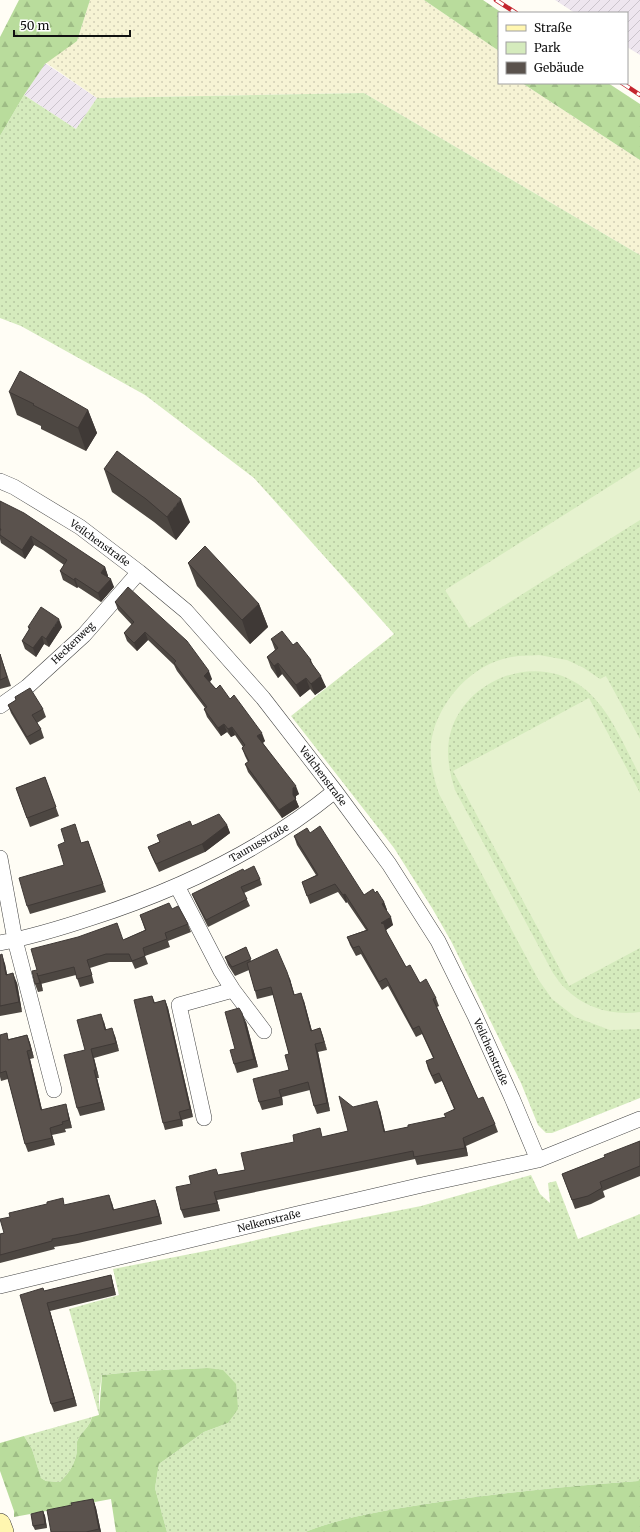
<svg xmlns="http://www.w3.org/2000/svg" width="640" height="1532" viewBox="0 0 640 1532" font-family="Merriweather,serif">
<defs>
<pattern id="industrial-furrows" width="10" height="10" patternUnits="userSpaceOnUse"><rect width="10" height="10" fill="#eee6ef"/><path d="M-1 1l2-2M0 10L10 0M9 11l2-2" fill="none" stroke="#cbc4cc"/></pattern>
<pattern id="farmland-dots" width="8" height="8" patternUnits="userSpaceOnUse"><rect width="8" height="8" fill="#f6f3d4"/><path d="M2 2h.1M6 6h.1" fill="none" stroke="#d2cfb5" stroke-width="1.8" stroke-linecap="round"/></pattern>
<pattern id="green-dots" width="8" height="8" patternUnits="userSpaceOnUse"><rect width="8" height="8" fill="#d5ebbd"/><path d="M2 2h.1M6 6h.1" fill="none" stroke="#b6c8a1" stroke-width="1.8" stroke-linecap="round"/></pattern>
<pattern id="forest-firs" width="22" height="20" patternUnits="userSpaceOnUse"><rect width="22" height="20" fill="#b9dc9c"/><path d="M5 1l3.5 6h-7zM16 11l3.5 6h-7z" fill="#9ebc85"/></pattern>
</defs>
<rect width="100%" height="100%" fill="#fffdf5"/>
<path fill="url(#industrial-furrows)" d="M555,0H640V55L627,47V13H575Z
M45,63L97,98L76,129L24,95Z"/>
<path fill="url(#farmland-dots)" d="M90,0H424L499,51V83H522L640,160V255L364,93L97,98L42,60L77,41Z"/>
<path fill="url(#green-dots)" d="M364,93L640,255V1098L552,1133H546L538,1125L521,1083L451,941L432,908L394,848L291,716L394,634L254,478L145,395L21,326L0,318V136L24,95L76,129L97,98Z
M531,1175L540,1194L550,1203L548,1183L556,1181L578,1239L640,1214V1478L638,1481C569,1486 500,1493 432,1503C389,1510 345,1516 305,1532H167L155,1488L159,1464L204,1432L228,1423L207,1368L141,1371L102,1375L99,1395V1415L69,1309L119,1295L113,1269L216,1249L320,1226L421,1206Z
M92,1417C89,1428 83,1430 78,1439C76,1443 77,1447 77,1451C75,1464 69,1473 60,1482L46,1481L41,1478L32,1449L24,1436Z"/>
<path fill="url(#forest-firs)" d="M19,0H90L77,41L45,64L24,95L0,136V37Z
M424,0H483L502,13H499V51Z
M522,83H608L640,104V160Z
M207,1368L223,1370L236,1384L238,1409L228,1423L204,1432L159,1464L155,1488L167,1532H116L111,1499L14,1517V1511L0,1471V1443L24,1436L32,1449L41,1478L46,1481L60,1482C69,1473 75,1464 77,1451C77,1447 76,1443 78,1439C83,1430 89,1428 92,1417L99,1415L102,1375L141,1371Z
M640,1478V1532H305C345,1516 389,1510 432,1503C500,1493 569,1486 638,1481Z"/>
<path fill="#e6f2cf" d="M640,467V520L469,628L445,590Z
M539,655L567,660L584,668L600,679L606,676L640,739V776C623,744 608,704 578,684C532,654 467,680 451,731C445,751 449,771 455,790L553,973C557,978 560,984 565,988C584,1008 613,1016 640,1012V1029L610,1030L575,1017L552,999L538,979L439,794C433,776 428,756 432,737C440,700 473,663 512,657C520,655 530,656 539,655Z
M589,698L640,793V948L569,986L453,771Z"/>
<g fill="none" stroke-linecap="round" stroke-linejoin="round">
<defs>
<path id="street" d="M0,481L14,487L80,527L139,572L186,611L263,698L335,791L389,864L438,941L475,1016L512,1098L538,1160
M0,706L27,687L84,635L139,572
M0,858L15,940L54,1090
M177,886L221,971L233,990L264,1031
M0,943C31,937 61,928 91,918C178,890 264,849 335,791
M204,1118L179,1005L233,990
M0,1286L297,1214L422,1185L538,1160L640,1119"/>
<path id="secondary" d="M0,1524L3,1532"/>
</defs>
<use href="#street" stroke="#444" stroke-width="16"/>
<use href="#secondary" stroke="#333" stroke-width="22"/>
<use href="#street" stroke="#fff" stroke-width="15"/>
<use href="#secondary" stroke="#fff6b0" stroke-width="21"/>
<defs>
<path id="rail" d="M496,0L516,13
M622,83L640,95"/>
</defs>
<use href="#rail" stroke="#c4262e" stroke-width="4.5"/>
<use href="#rail" stroke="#fff" stroke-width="3" stroke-dasharray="9" stroke-linecap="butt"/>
</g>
<path fill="#4d4742" d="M9,392L88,410L97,433L86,451L41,429V426L17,415Z
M104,469L190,522L176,540L154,522L112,492Z
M0,501L105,567L108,576V577L114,587L101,602L78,587L77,588L63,580L60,571L64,565L43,550L34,545L25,559L1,543L0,539Z
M188,563L259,604L268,627L250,644L197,586Z
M115,602L212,679L210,682L216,689L230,699L265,741L263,743L299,794L296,796V800L299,807L282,818L248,772L245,764L248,762L245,756L242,748L243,747L235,735L231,737L227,732L221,736L207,717L204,709L205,708L177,671L174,665L148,640L137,651L127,641L124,633L132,625L118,610Z
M28,627H62L49,647L44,644L36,657L25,649L22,641L29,630Z
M271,639L293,645L311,660L313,665L326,687L315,695L310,689L300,697L282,674L278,678L271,668L267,657L275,650Z
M0,654L11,686L0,689Z
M15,697L43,709L46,717L37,723L41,729L44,738L30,745L11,713L8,705L16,700Z
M45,777L59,816L30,827L16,788Z
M227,825L230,833L205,852L159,872L151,855L148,847L192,826Z
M310,833L364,895L375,893L384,902L387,910L386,911L393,925L386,930L387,934L406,967L420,983L436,998L439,1006L437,1007L478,1099L495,1124L498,1132L466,1146L468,1156L417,1165L415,1159L217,1200L220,1211L184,1218L181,1210L191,1184L219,1175L245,1170L323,1137L348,1131L353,1107L380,1110L385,1132L408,1127L445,1117L454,1109L442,1081L435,1084L428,1069L426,1061L433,1058L422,1034L416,1037L388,986L382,990L361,954L356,956L350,945L347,937L366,930L347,902L346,903L338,892L310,904L302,882L316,875L297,845L294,836Z
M88,841L106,892L30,914L27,906L64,865L82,843Z
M244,871L260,879L262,885L244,893L250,906L208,927L195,901L192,894Z
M172,909L188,924L191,932L168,941L170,947L145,956L148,964L135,969L132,962H109L90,968L94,983L80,987L76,975L41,984V982L43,991L38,992L35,984L37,970L123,940L145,930L140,915Z
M246,947L251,961L290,979L294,995L304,1001L312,1031L320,1028L327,1050L318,1052L330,1111L317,1114L314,1106L310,1090L282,1097L283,1105L262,1110L259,1102L289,1070V1054L273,995L257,999L255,991L249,970L235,976L228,965L225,957Z
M0,955L5,964L7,974L17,983L22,1012L0,1016Z
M152,996L155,1003L165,1000L168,1008L193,1117L182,1120L183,1126L165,1130L163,1123Z
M104,1022L106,1029L115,1036L119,1051L94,1058L99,1078H97L105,1110L80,1116L77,1108L85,1050Z
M246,1022L258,1067L237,1073L234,1064Z
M0,1035L9,1039L27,1035L30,1043L34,1058L30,1059L42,1110L68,1112L72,1128L65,1129L66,1132L52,1135L55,1145L28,1152L25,1144L8,1079L1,1081L0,1077Z
M640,1141V1176L603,1191L605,1197L591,1204L575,1209L562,1174L605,1157Z
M155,1200L158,1208L162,1224L78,1243L54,1247L55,1249L0,1263V1234L4,1233L65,1205L112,1203L114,1210Z
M111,1275L116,1295L50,1311L77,1406L54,1412L51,1404L44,1291Z
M93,1499L96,1508L101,1532H51L72,1505Z
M43,1511L45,1516L47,1528L35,1530L33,1526Z"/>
<path fill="#3f3936" d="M88,410L97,433L86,451L78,428Z
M181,499L190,522L176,540L167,517Z
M31,536L34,545L25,559L22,550Z
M105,567L108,576L105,582L101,573Z
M75,578L78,587L77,588L74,580Z
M111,579L114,587L101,602L98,593Z
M259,604L268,627L250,644L242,620Z
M59,619L62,627L49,647L46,639Z
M145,632L148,640L137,651L134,643Z
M42,636L44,644L36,657L33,648Z
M278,663L282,674L278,678L274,666Z
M209,671L212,679L207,684L204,676Z
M321,676L326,687L315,695L311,684Z
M306,678L310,689L300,697L296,685Z
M224,724L227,732L221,736L218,728Z
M232,727L235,735L231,737L228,729Z
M262,733L265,741L260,745L257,736Z
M296,786L299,794L296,796V800L299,807L282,818L279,810L293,795V788Z
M227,825L230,833L205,852L202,844Z
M345,894L347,902L346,903L343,895Z
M384,902L387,910L385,912L382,904Z
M391,917L393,925L386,930L389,939L381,923Z
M2,954L5,964L9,985L6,975Z
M287,972L290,979L297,1003L294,995Z
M13,973L17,983L22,1012L19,1002Z
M38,976L41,982L43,991L40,983Z
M301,993L304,1001L314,1039L311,1031Z
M165,1000L168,1008L193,1117L190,1109Z
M242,1013L246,1022L258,1067L254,1059Z
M101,1014L104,1022L108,1038L105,1030Z
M112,1028L115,1036L119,1051L116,1043Z
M320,1028L323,1036L327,1050L324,1042Z
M27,1035L30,1043L34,1058L31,1050Z
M315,1044L318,1052L330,1111L327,1103Z
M91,1049L94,1058L99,1078L96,1070Z
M27,1051L30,1059L44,1118L41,1110Z
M94,1070L97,1078L105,1110L102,1102Z
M279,1090L282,1097L283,1105L281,1097Z
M377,1101L380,1110L387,1140L384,1132Z
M66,1104L72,1128L69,1120Z
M179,1112L182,1120L183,1126Z
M50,1128L52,1135L55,1145L52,1138Z
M463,1138L466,1146L468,1156L465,1148Z
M214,1192L217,1200L220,1211L217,1203Z
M109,1195L112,1203L116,1218L113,1210Z
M155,1200L158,1208L162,1224L159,1216Z
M111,1275L116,1295L113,1287Z
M47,1303L50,1311L77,1406L74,1398Z
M93,1499L96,1508L101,1532H100L99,1529Z
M43,1511L45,1516L47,1528L45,1524Z"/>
<path fill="#5a524d" stroke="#3f3936" d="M20,371L88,410L78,428L33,405L34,404L9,392Z
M117,451L181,499L167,517L146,499L104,469Z
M0,501L24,513L105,567L101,573L111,579L98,593L75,578L74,580L60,571L67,560L31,536L22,550L0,535V531L1,529H0Z
M205,546L259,604L242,620L188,563Z
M128,587L187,641L209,671L204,676L216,689L220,685L230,699L234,695L262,733L257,736L296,786L293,788V795L296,799L279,810L245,764L249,761L242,748L245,745L232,727L228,729L224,724L218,728L204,709L207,707L174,663L176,661L145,632L134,643L124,633L134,622L115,602Z
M41,607L59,619L46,639L42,636L33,648L22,641L30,628L28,627Z
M282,631L293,645L297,642L311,660L310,661L321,676L311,684L306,678L296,685L278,663L274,666L267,657L278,648L271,639Z
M0,654L7,677L0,680Z
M30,688L43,709L32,715L41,729L27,737L8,705L16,700L15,697Z
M45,777L56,807L27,818L16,788Z
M219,814L227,825L202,844L156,864L148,847L160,842L157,835L190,821L192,826L197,824Z
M75,824L81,843L88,841L103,884L27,906L19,878L64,865L58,845L65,842L61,829Z
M320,826L364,895L373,889L375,893L377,891L384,902L382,904L391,917L381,923L384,924L386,931L406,967L410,965L420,983L426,979L436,998L433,999L478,1099L483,1097L495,1124L463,1138L465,1148L414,1157L413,1151L214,1192L217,1203L181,1210L176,1187L191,1184L189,1176L216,1169L218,1175L245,1170L241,1153L294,1142L293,1135L320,1128L322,1137L348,1131L339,1096L353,1107L377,1101L384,1132L408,1127V1125L446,1117L444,1114L455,1109L439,1073L432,1076L426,1061L434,1058L419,1026L413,1029L386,978L379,982L359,946L353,948L347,937L368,930L345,894L343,895L335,884L307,896L302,882L318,875L294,836L307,828L310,833Z
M254,866L260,879L241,887L247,899L206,920L192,894L243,869L244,871Z
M169,903L172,909L178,906L188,924L165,933L167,939L143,948L145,956L132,961L129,954H106L87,960L92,975L77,979L74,967L38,976L37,973L40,983L35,984L32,971L37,970L31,949L78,937L117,923L123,940L146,930L140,915Z
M246,947L251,959L232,967L225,957Z
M277,949L287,972L294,995L301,993L311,1031L320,1028L324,1042L315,1044L327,1103L314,1106L308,1082L279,1090L281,1097L259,1102L253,1079L289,1070L285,1055L289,1054L271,987L255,991L247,963Z
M2,954L6,975L13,973L19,1002L0,1006V955Z
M152,996L154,1003L165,1000L190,1109L179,1112L181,1119L163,1123L134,1000Z
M239,1008L242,1013L254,1059L234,1064L230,1050L235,1049L225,1012Z
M101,1014L105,1030L112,1028L116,1043L91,1049L96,1070H94L102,1102L77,1108L64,1055L85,1050L77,1020Z
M7,1033L8,1040L27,1035L31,1050L27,1051L41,1110L66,1104L69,1120L62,1122L63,1124L50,1128L52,1138L25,1144L6,1071L0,1073V1035Z
M640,1141V1166L600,1182L602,1188L588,1196L572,1200L562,1174L605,1157L604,1155Z
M109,1195L113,1210L155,1200L159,1216L75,1235L52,1239V1241L0,1255V1234L4,1233L0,1219L10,1217L9,1213L47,1204V1202L63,1198L64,1205Z
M111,1275L113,1287L47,1303L74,1398L51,1404L20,1295L43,1288L44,1291Z
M93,1499L99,1529L86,1532H51L47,1510L72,1505L71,1503Z
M43,1511L45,1524L33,1526L31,1514Z"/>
<g text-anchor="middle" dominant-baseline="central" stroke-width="4" stroke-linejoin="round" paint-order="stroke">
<g font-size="10" fill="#111" stroke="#fff">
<text transform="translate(100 543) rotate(36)">Veilchenstraße</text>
<text transform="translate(73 643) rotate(-44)">Heckenweg</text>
<text transform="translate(323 776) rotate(53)">Veilchenstraße</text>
<text transform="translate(259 843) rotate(-30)">Taunusstraße</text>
<text transform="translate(491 1052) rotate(66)">Veilchenstraße</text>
<text transform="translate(269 1221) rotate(-14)">Nelkenstraße</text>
</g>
</g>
<rect x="498" y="12" width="130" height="72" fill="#ffffff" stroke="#a0a0a0"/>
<rect x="506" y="25" width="20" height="6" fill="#fff6b0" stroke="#a0a0a0"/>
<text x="534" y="32" font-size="12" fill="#111111">Straße</text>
<rect x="506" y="42" width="20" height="12" fill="#d5ebbd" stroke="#a0a0a0"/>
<text x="534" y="52" font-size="12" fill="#111111">Park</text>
<rect x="506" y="62" width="20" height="12" fill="#5a524d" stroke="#a0a0a0"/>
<text x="534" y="72" font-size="12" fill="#111111">Gebäude</text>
<path d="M14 30v6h116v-6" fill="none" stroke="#111111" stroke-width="2"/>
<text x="20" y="30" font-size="12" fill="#111111" stroke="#ffffff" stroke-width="3" paint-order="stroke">50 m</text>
</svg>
